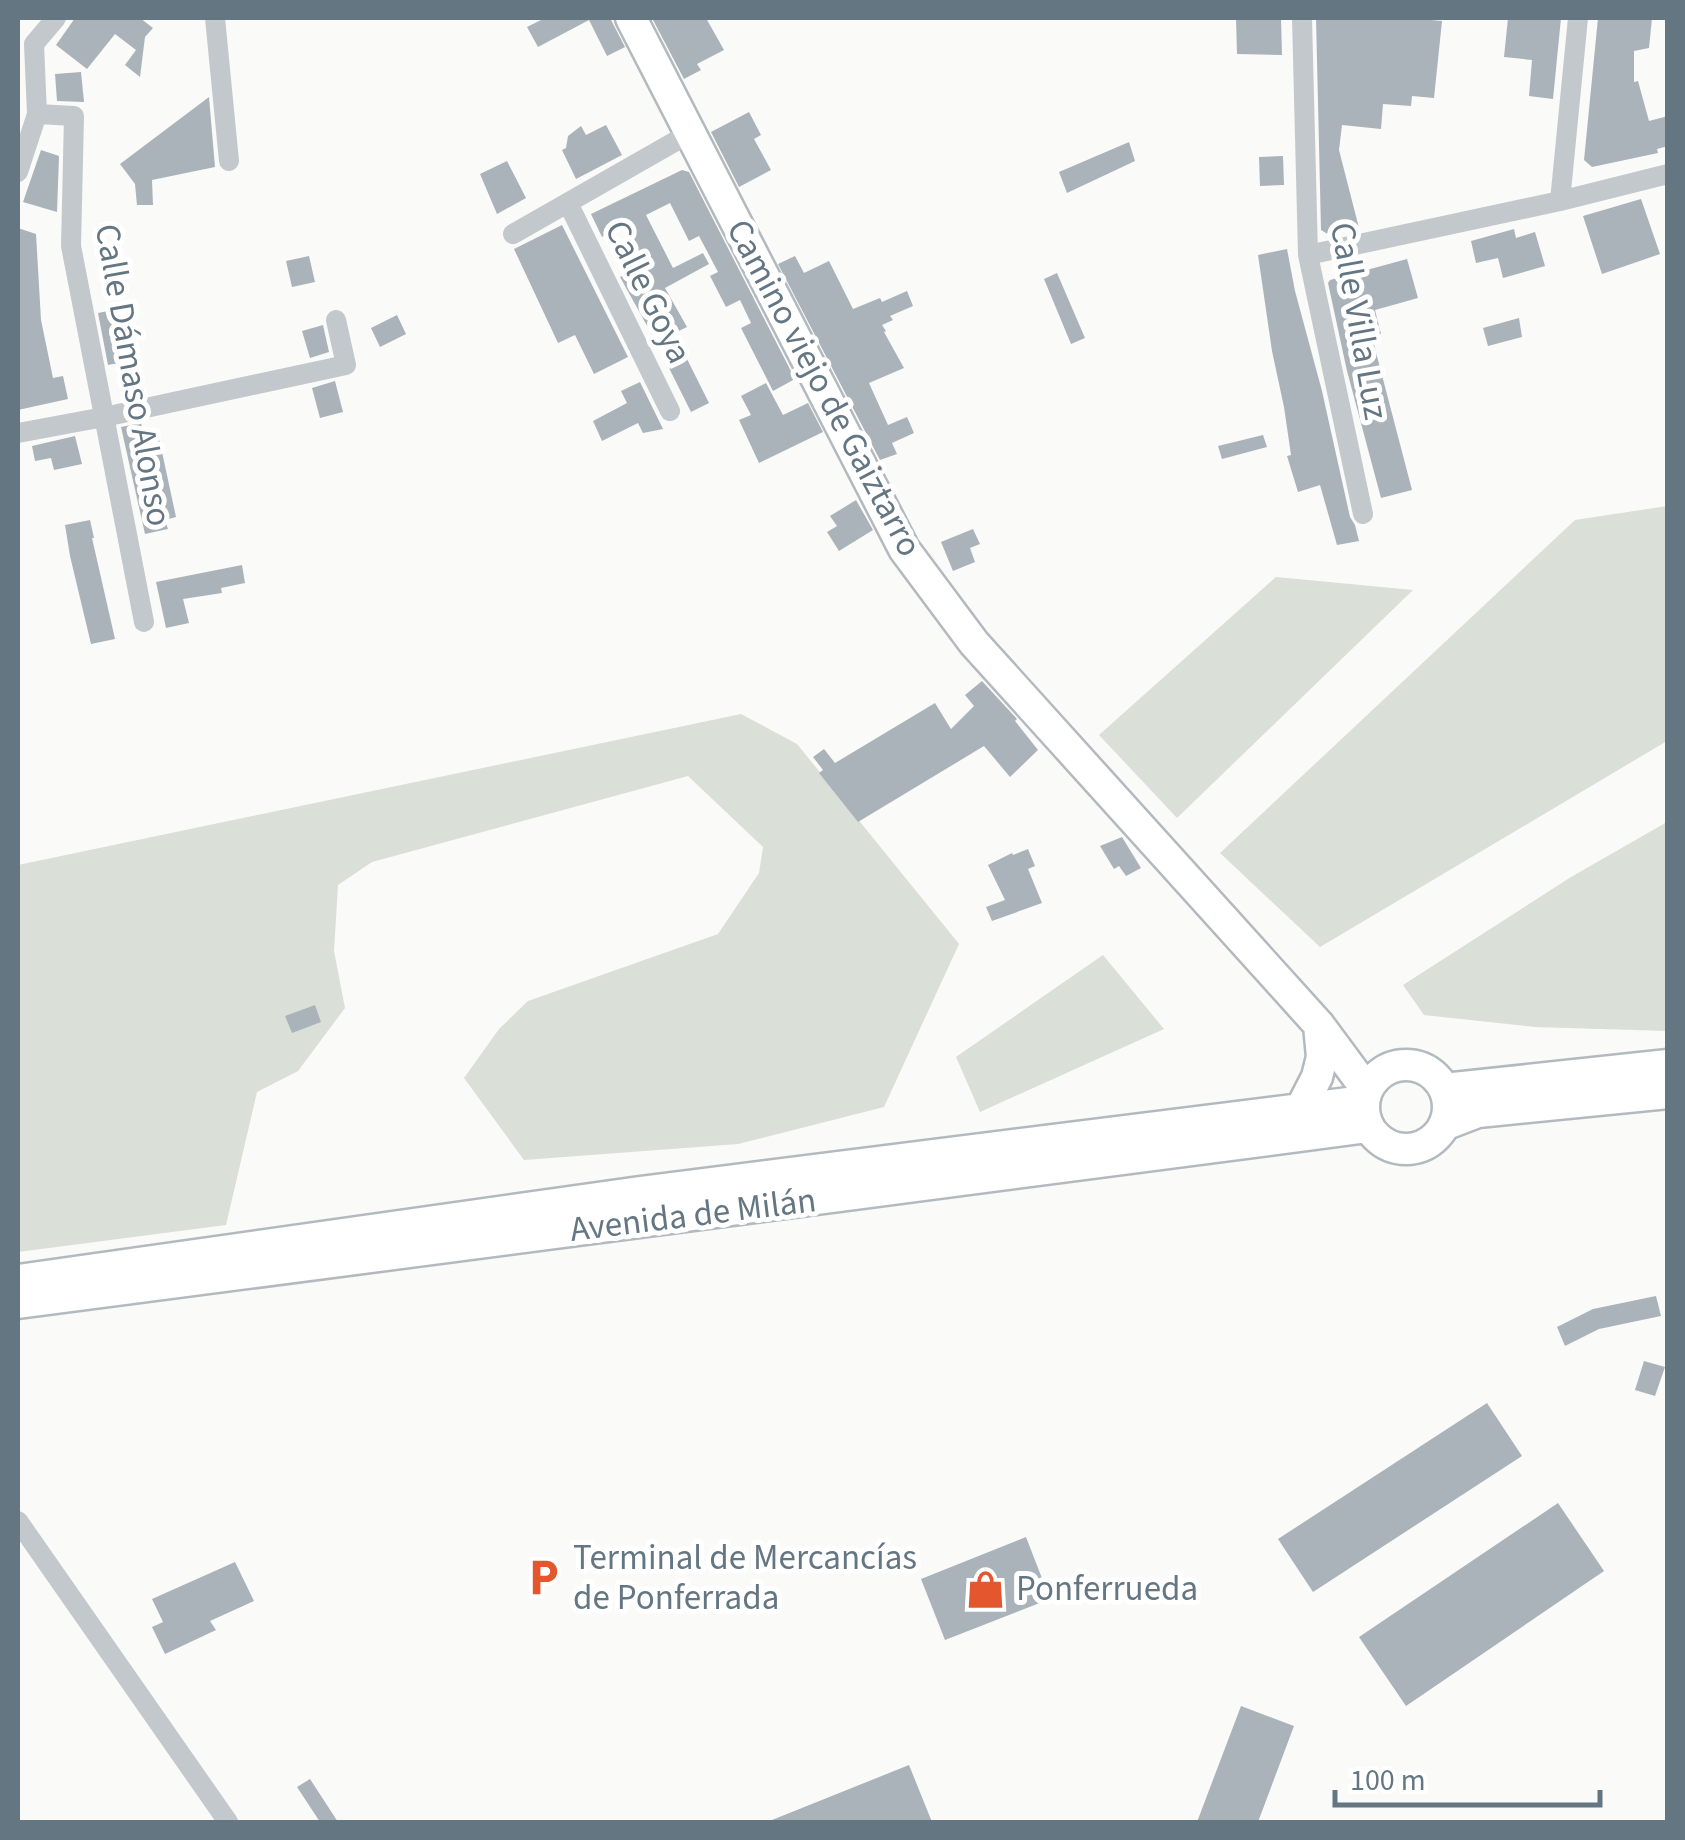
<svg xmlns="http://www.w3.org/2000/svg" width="1685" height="1840" viewBox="0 0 1685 1840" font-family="'Source Sans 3',sans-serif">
<rect width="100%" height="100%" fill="#fafaf8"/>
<path fill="#dadfd7" d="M1667,506V741L1320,947L1220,853L1575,520Z
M1276,577L1413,590L1177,818L1099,735Z
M741,714L797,744L959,944L884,1107L738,1144L524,1160L464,1078L499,1029L528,1001L718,934L759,873L763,847L688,776L372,862L338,885L334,951L345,1008L298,1071L257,1092L226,1225L18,1252V865Z
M1667,822V1031L1535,1027L1424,1015L1403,985L1571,877Z
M1103,955L1164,1029L980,1112L956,1057Z"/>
<path fill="#aab3b9" d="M75,18H140L153,28L145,37L140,77L125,65L136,50L115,34L87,69L56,45Z
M545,18H610L625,47L607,56L589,20L538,47L527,27Z
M652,18H706L724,50L697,64L701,70L684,79Z
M1236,18H1281L1282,55L1237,54Z
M1316,18H1419V19L1442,21L1434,98L1412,96L1411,106L1383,104L1381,129L1342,125L1339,150L1359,228L1331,236L1321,230Z
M1508,18H1561L1553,99L1529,96L1532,60L1504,57Z
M1598,18H1652L1649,48L1634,51V82L1638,81L1649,121L1668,116V146L1657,149L1658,153L1592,167L1584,160Z
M81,72L84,102L57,101L55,74Z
M209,97L215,167L152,180L153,205H137L135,184L120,164Z
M749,112L761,135L754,139L771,170L739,187L711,132Z
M606,125L622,155L576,179L562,150L566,148L568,136L581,126L586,135Z
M1129,142L1135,161L1067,193L1059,172Z
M41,150L59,156L57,212L23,202Z
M1283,156L1284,185L1260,186L1259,157Z
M507,161L526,198L497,214L480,174Z
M682,170L689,172L795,379L773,391L741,328L751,323L740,300L726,307L710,276L718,272L699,236L689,241L670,203L646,215L673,268L703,253L709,264L665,288L687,327L656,342L620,277L645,265L624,225L602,237L591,214Z
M1641,199L1660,254L1602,274L1583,216Z
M562,225L628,357L594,374L575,335L558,343L514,249Z
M18,228L36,234L41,320L53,378L63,376L68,399L18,410Z
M1514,229L1516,238L1535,232L1545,266L1503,278L1498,258L1476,263L1471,241Z
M1287,249L1295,291L1322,391L1350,517L1355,525L1359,541L1337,545L1320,485L1298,492L1287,456L1291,455L1284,407L1272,351L1258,255Z
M309,256L315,282L292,287L286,261Z
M795,256L804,273L829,261L853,309L880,298L882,302L907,291L913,306L890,316L893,320L882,325L886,331L884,332L904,368L869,383L888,425L907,417L914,433L892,443L897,454L880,460L778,264Z
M1407,259L1418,298L1375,310L1381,334L1372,337L1412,490L1381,498L1347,371L1328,283L1330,280Z
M1057,273L1085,338L1071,344L1044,279Z
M118,309L123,327L126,326L134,360L108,365L98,313Z
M397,315L406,334L380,347L371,328Z
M1519,318L1522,337L1488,346L1483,328Z
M323,325L329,352L310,358L302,331Z
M686,357L709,403L691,412L668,366Z
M335,381L343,412L320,418L312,388Z
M640,382L663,429L643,433L638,423L602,441L593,421L627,403L621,391Z
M766,383L783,415L808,403L823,432L759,463L739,420L751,415L741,396Z
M141,423L145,441L159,438L176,517L165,520L168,529L145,534L121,427Z
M1263,435L1267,447L1222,459L1218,446Z
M75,436L82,464L54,470L51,458L35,461L32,446Z
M856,500L873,530L839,551L827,532L837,526L830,516Z
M90,520L94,538H92L115,639L91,644L70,556L65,525Z
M973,529L980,544L970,548L975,562L953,571L941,542Z
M242,565L245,583L221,588L222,593L183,599L189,623L166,628L156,582Z
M982,681L1017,719L1015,721L1038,750L1010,777L984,746L858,822L819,773L823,770L813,757L824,749L835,763L935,703L951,729L974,706L965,695Z
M1122,837L1141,868L1126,876L1119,866L1114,869L1100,846Z
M1028,849L1035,866L1028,869L1042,903L992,921L986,907L1005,900L988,865L1012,853L1013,855Z
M315,1005L321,1022L292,1033L285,1016Z
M1656,1296L1661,1316L1599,1329L1565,1346L1557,1327L1593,1309Z
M1644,1361L1665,1367L1655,1396L1635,1390Z
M1487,1403L1522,1456L1313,1592L1278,1539Z
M1558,1503L1604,1571L1406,1706L1359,1637Z
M1026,1537L1050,1599L945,1640L921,1579Z
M235,1562L254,1601L210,1621L216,1630L165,1654L152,1627L163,1622L152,1599Z
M1241,1706L1294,1726L1258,1822H1197Z
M909,1765L932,1822H767Z
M310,1779L338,1822H320L297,1787Z"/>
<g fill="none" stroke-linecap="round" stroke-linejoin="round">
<defs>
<path id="secondary" d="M631,18L904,549L974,643L1319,1025L1367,1090
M1364 1107a42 42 0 1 1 84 0a42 42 0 1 1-84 0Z
M1444,1089L1668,1065
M1300,1110L1317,1077L1322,1057L1319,1025
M1444,1125L1478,1112L1668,1093
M18,1280L640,1192L1364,1101
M18,1303L1368,1127"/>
</defs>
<use href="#secondary" stroke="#b3babf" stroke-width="35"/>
<path stroke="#c3c8cc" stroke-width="20" d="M215,18L229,161
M1302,18L1308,255L1363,514
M37,114L74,116L71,246L144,622
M18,172L37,114L34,44L56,18
M1560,201L1578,18
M568,203L670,411
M513,234L690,133
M1308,255L1560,201L1668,174
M18,433L104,417L346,365L336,320
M18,1521L228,1822"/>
<use href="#secondary" stroke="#fff" stroke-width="30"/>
</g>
<defs>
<symbol id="parking-bare" viewBox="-9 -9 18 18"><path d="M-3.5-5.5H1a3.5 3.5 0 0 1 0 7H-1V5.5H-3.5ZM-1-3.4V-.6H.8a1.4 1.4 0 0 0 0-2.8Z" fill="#e4572e" stroke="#fff" stroke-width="2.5" paint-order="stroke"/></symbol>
<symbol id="shop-bare" viewBox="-9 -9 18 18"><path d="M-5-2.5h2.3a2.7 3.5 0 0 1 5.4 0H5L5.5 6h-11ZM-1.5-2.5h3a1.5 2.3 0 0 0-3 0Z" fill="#e4572e" stroke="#fff" stroke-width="2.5" paint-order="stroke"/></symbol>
</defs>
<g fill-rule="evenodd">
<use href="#parking-bare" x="516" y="1550" width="55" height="55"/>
<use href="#shop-bare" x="958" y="1562" width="55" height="55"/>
</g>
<g text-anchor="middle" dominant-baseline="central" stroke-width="10" stroke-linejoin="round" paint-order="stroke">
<g font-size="35" fill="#657683" stroke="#fff">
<text transform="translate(648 292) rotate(64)">Calle Goya</text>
<text transform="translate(1359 321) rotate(80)">Calle Villa Luz</text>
<text transform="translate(133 375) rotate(80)">Calle Dámaso Alonso</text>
<text transform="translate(824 388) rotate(62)">Camino viejo de Gaiztarro</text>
<text transform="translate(693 1215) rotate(-7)">Avenida de Milán</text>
</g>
<g font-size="35" fill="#657683" stroke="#fff" text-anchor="start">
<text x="573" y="1558">Terminal de Mercancías<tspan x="573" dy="40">de Ponferrada</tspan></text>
<text x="1016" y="1589">Ponferrueda</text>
</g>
</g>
<rect width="1685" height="1840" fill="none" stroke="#657683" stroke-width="40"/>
<path d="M1335 1790v15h265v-15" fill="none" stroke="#657683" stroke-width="5"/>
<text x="1350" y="1790" font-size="30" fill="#657683" stroke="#ffffff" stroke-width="8" paint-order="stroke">100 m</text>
</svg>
